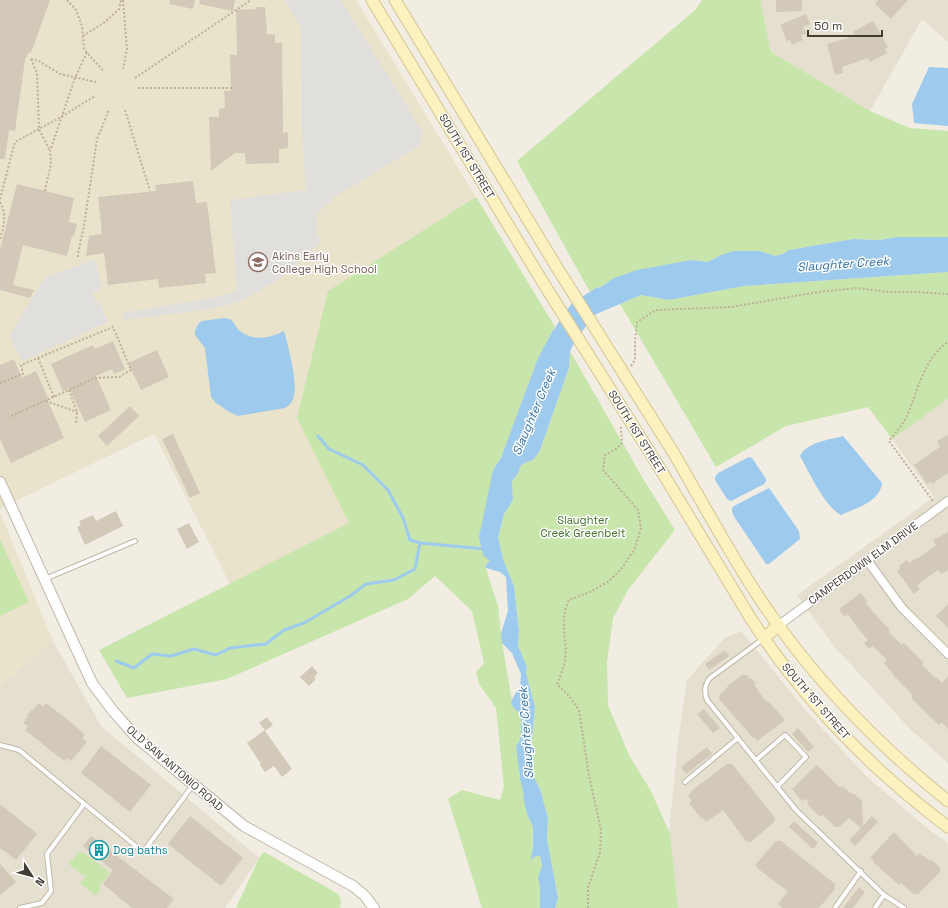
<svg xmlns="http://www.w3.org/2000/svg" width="948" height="908" viewBox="0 0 948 908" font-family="'Space Grotesk',sans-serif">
<rect width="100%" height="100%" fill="#f1ede2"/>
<path fill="#e5dfd0" d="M760,0H948V42L922,19L870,111L771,52Z
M948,399V763L911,730L833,645L797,595L934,497L892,439Z
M741,631L806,711L867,777L932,832L948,843V908H678L669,832L678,742L687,680L725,638Z
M53,641L101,726L259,858L225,908H0V686Z"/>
<path fill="#eae3cc" d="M0,0H356L555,327L538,358L507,442L230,584L154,434L18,500L0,510Z
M0,512L53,641L0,686Z"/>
<path fill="#c8e5ab" d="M702,0H760L771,52L870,111L910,128L948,131V237H898L879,240L853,239L789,250L783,254L775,256L760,251L721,255L708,262L691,260L596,288L590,292L517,161L695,10Z
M476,197L555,327L538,358L501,458L493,470L490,561L485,566L498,606L502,643L513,707L519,713L521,717V738L516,747L527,814L533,827L532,860L536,856H540L542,866L538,877L540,888V908H482L448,799L462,790L500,800L504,787L496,708L479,684L476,672L484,663L472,611L435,576L408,599L227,679L127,698L99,650L349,523L297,418L328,291Z
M948,272V399L892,439L868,407L786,426L716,467L620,304L641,295L669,300L744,286Z
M570,351L642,477L675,530L628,590L613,618L607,662L608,705L629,755L651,791L670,834L678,908H555L558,898L547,839L548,818L540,789L533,775L532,740L535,707L526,673L527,667L518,646L519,631L514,586L504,562L498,538L504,514L513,500L512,481L518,473L521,465L534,459L540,450L569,368Z
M0,539L29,602L0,616Z
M79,851L82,854L83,852L110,873L99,886L101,888L96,896L80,883L85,877L69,864Z
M264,852L335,892C341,897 342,900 340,908H236L259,858Z"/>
<path fill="#e1dfdb" d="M285,0H341L423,132L419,146L335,197L318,213L316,234L322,241L280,278L259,291L245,299L228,305L204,310L124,320L122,313L218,297L237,291L230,200L306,190L302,134L301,28Z
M96,259L101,290L92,292L96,301L101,305L108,322L22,361L9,337L44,278Z"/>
<path fill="#9ecaee" d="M929,67L948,68V126L914,123L912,104Z
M898,237H948V272L744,286L669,300L641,295L594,315L575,341L570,351L569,368L540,450L534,459L521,465L518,473L512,481L513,500L504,514L498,538L504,562L514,586L519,631L518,646L527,667L526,673L535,707L532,740L533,775L540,789L548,818L547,839L558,898L555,908H540V888L538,877L542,866L540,856H536L531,860L533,846V827L527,814L523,797L524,795L521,783L516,747L521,738V717L519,713L513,707L511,701L520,686L521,674L512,653L502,643L501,633L508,611L506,577L500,572L486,568L485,566L490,561L483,555L479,537L493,470L501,458L538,358L552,332L572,303L596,288L601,287L614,278L637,270L691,260L708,262L721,255L734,251H760L775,256L783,254L789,250L853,239L879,240Z
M224,318C235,319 233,325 240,331C254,342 270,338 284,331C288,346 299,385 293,399C292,403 289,405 285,408L238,416L231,413L216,403L211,397L205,348L195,335V331L198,324L202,321Z
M843,436L882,483C880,502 856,508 841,515C825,507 809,472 800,456C807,442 829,440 843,436Z
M749,457L752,458L766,479V481L764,484L731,501L727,499L715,480V477L718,473Z
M769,488L799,531L800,539L769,564H766L735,518L732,512V508L734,506Z"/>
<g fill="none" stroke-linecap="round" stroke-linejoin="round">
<path stroke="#9ecaee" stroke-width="3" d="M318,436L329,449L363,465L388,490L403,518L410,540L420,543
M116,661L134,668L152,654L171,656L194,649L216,655L230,648L266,644L284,630L304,623L350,596L366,584L394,580L415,569L420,543L485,549"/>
</g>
<path fill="#d2c9b8" d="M0,0H50L31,53L29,52L25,60L15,131L9,130L5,159H0Z
M170,0H195L193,9L169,4Z
M200,0H235L233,11L199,4Z
M776,0H802V11L776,12Z
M878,0H908L891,19L875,4Z
M257,7H265L267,34L275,35V43H282L283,133L288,132V148L279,149V163L246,164L245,153H235L211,171L209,117H219V109L225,108L224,91H231L230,55H237L236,10L257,9Z
M806,14L810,24L803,27L806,34L801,35L803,40L792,45L790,40L787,41L780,25Z
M873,21L888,47L885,49L887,53L870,62L868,58L842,67L843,73L835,75L827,44L855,36L853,32Z
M193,181L196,203L207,202L216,273L205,274L206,283L159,288L158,279L108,285L104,253L86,256L89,236L102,234L98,197L156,191L155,185Z
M17,184L74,198L69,222L77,224L74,236H72L67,256L23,245L13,285L34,290L30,298L0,290V249Z
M113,341L125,369L114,374L112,369L96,376L111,410L85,422L69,388L63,391L51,364L93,345L95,349Z
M157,350L169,377L141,390L128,363Z
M14,359L22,378L36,371L48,398L47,399L64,438L11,463L0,439V365Z
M130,406L139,416L107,446L98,436Z
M173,434L200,493L190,498L162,439Z
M948,435V473L932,484L931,482L927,484L914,465L940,447L937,441Z
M116,511L123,526L85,545L77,527L81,525L79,521L93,515L96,521Z
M189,523L199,542L187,549L177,529Z
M948,532V570L941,574L938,570L917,585L920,589L914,594L897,571L900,568L899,566L907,560L909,563L916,558L917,559L936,545L933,540Z
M861,593L867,602L866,603L872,611L890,630L889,632L902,645L904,643L924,663L922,665L935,678L936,677L942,683L948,676V729L942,722L939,725L911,698L913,695L892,674L893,673L884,663L887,660L873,646L869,649L864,643L868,640L857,627L848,614L844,617L839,609Z
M948,604V628L936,616Z
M725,650L729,656L709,670L705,664Z
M312,666L318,673L314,677L316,679L309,686L300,677Z
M742,675H747L750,679L751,678L756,684L754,685L764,699L767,702H769L785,720L757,741L754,737L753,738L719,699L720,694L728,687L727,686Z
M39,703L43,707L46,703L72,723L85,735L82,738L87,742L71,761L67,758L64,761L25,730L28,726L23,723L28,716L27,715Z
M704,709L720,728L713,733L697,714Z
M267,717L273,725L265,731L292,769L282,777L274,766L265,772L260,765L261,764L247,743L265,730L259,723Z
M798,728L814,747L808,752L792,734Z
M101,746L151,785L130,812L81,773Z
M707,747L712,754L686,774L681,767Z
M727,764H732L775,818L774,822L751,842L746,841L723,810L706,822L703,818L702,819L689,803L692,801L688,796L692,792L691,791Z
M817,765L840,788L842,786L852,794L853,793L862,801L863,826L872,816L878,822L855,846L849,840L861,828L849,818L839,827H835L823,815L820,817L807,804L809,802L806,799L803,801L795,794L796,793L792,789Z
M0,804L37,834L16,860L0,848Z
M190,816L243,858L221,886L168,844Z
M794,821L818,843L813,849L789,827Z
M894,832L917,856L919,853L922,856H924L930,861L931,859L940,868V872L918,894H913L901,883L899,885L873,862L874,861L870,858Z
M91,836L174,899L167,908H132L103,884L113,870L83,846Z
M776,841H781L835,884V889L819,908H782L778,904L788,891L761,871L757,868L756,864Z
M0,864L16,882L0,895Z
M859,887L865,892L853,908H843Z"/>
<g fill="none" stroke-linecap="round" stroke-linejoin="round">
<defs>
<path id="service" d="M45,579L135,541
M763,639L710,678C704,685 704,692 707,700L796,810L884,895L904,908
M0,745L19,750L143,852L193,785
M756,760L785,735L806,757L777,787
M685,782L738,738
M20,908L42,903L51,891L47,854L84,804
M835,908L861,871
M875,908L884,895"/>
<path id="minor" d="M867,560L902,608L948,654
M779,625L948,501"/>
<path id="tertiary" d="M0,482L92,683L113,711L137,738L244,826L353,886L365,896L374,908"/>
<path id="secondary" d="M372,0L542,281
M395,0L556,266
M673,452C707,510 739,571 778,625C826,691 884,750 948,801
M659,467L751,619C803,699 872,770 948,827
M764,638L779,625"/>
</defs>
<use href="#service" stroke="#bfb8a8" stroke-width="6"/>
<use href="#minor" stroke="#bfb8a8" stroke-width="10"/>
<use href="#tertiary" stroke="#bfb8a8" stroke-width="12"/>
<use href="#secondary" stroke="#d4c594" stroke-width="13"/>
<path stroke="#bdb197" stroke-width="2" stroke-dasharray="2 2" stroke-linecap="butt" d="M67,0L76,10L82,26L84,49L104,72
M123,0L127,49L123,69
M83,36L105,22L119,9L121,0
M31,59L37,73L39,129L50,151
M31,59L39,61L60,74L96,82
M135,78L251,0
M138,88H235
M125,110L150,191
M45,191L51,164L50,151L75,78L87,52
M0,199L15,142L61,117L95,96
M0,202C7,215 4,226 0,239
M78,257V253L84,226L97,139L109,110
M38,358L54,397
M631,366L635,360V341L637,322L656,310L731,307L818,292L857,288L889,292H914L948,294
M0,383L23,374L21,365L113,327L131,370L119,377L95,378L9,417
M69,390L77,412L76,424
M46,401L77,412
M933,501L889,441C895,433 902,426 906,418C918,392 923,359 948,342
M588,908V888L600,852L601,830L589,776L579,710L569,696L557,684C560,676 564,668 565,660C568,636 558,623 569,600L590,592L608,582L622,568L635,548L641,528L638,510L603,470L605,455L616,449L622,443L621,427"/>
<use href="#service" stroke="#fff" stroke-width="4"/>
<use href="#minor" stroke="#fff" stroke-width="8"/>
<use href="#tertiary" stroke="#fff" stroke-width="10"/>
<use href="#secondary" stroke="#fef1c0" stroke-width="11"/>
<defs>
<path id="secondary-bridge" d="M556,266L673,452
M542,281L659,467"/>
</defs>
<use href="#secondary-bridge" stroke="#d4c594" stroke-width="13" stroke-linecap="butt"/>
<use href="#secondary-bridge" stroke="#fef1c0" stroke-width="11"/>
</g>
<defs>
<symbol id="school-ring" viewBox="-11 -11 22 22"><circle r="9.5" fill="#fff" stroke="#8d6e63" stroke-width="1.5"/><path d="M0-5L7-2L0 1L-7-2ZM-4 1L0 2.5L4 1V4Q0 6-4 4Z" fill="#8d6e63"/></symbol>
<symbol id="building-ring" viewBox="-11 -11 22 22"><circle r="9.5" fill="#fff" stroke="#0f9aa8" stroke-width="1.5"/><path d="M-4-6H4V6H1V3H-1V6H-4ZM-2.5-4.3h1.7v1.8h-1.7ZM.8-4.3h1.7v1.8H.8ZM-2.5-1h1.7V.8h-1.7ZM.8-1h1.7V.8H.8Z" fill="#0f9aa8"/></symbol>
</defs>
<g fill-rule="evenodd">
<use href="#school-ring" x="247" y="251" width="22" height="22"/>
<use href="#building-ring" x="88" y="839" width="22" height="22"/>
</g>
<g text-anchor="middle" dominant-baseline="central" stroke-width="3" stroke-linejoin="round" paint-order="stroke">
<g font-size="11" fill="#423d33" stroke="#fff">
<text transform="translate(467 156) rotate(59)">SOUTH 1ST STREET</text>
<text transform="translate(637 432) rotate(58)">SOUTH 1ST STREET</text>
<text transform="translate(863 563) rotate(-36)">CAMPERDOWN ELM DRIVE</text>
<text transform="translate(816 701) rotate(49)">SOUTH 1ST STREET</text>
<text transform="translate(175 768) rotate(41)">OLD SAN ANTONIO ROAD</text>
</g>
<g font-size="11" fill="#785e54" stroke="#fff" text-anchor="start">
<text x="272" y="256">Akins Early<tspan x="272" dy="13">College High School</tspan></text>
</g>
<g font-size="11" fill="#417228" stroke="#fff">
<text x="583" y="520">Slaughter<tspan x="583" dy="13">Creek Greenbelt</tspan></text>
</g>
<g font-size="11" fill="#0d838f" stroke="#fff" text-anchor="start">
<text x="113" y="850">Dog baths</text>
</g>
<g font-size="12" font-style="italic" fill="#2f71ab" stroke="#fff">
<text transform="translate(843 264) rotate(-4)">Slaughter Creek</text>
<text transform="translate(534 412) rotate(-67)">Slaughter Creek</text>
<text transform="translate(526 733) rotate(-94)">Slaughter Creek</text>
</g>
</g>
<g transform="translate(32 876) rotate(126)" stroke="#ffffff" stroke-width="3" paint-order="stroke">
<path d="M0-3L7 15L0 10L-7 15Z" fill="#423d33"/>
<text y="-6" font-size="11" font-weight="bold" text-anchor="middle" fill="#423d33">N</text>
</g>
<path d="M808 30v6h74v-6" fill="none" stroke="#423d33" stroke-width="2"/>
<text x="814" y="30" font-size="12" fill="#423d33" stroke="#ffffff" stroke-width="3" paint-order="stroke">50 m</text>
</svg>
